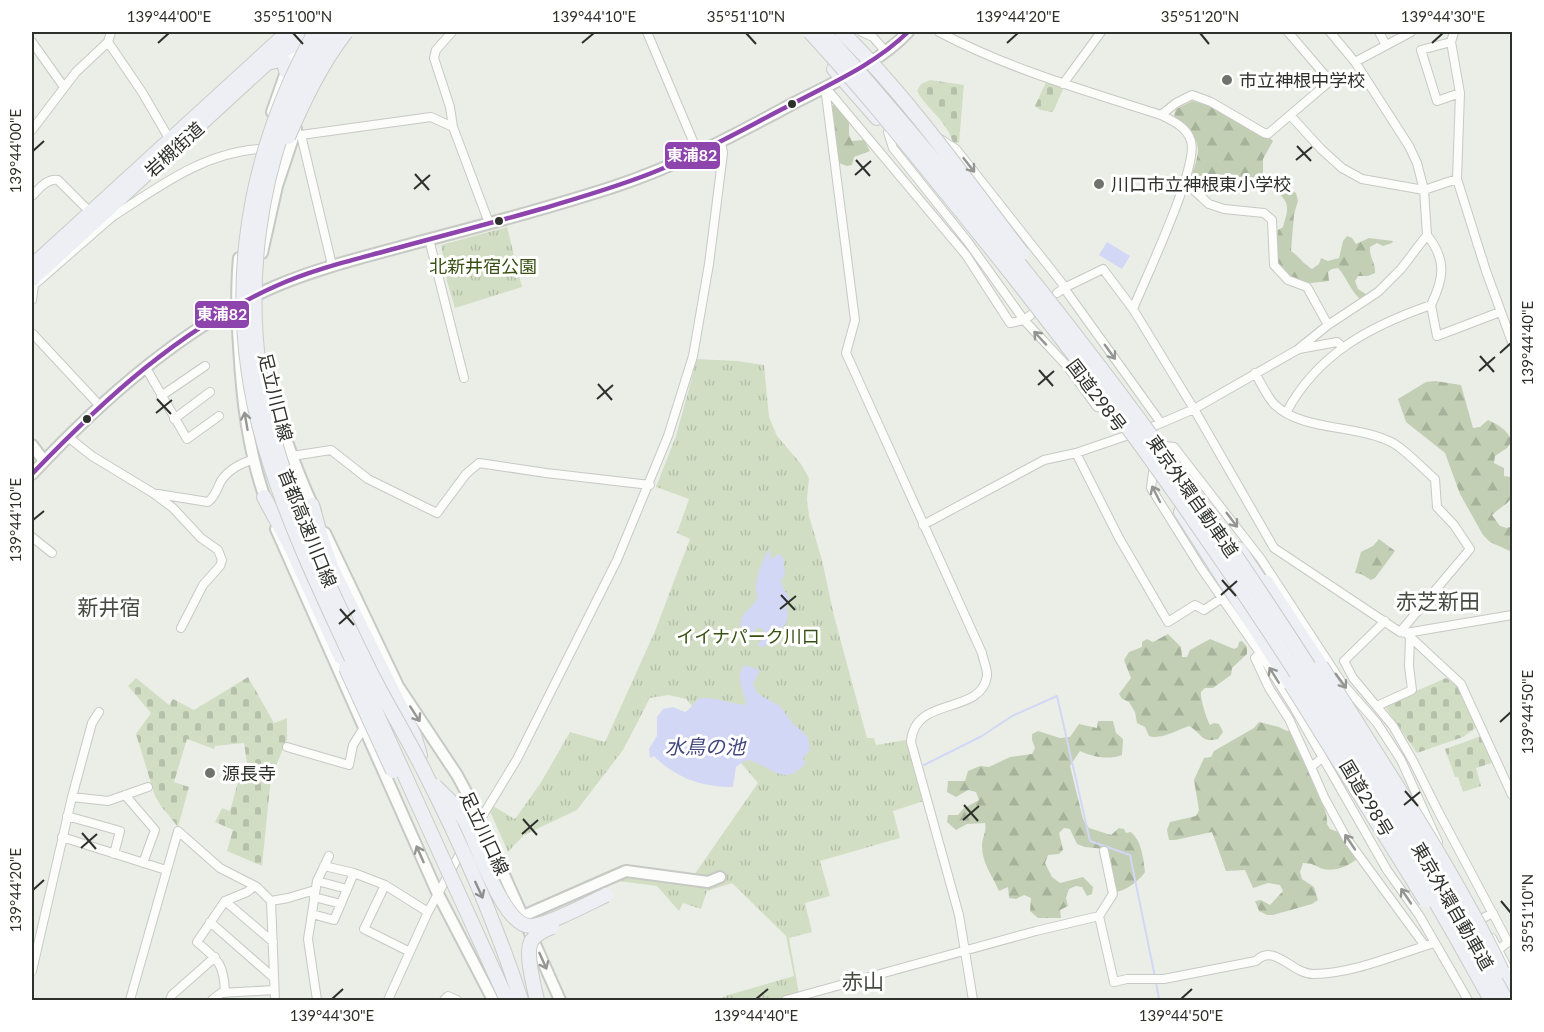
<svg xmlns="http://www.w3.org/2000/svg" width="1544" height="1032" viewBox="0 0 1544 1032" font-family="Lato,'Noto Sans JP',sans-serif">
<defs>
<pattern id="grass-tufts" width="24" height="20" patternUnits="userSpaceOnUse" patternTransform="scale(1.5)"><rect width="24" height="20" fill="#d2dec4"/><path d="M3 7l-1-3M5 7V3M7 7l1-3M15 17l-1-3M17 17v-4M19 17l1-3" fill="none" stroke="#b5bfa9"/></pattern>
<pattern id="forest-firs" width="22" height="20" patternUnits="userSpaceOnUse" patternTransform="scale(1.5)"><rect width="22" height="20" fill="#c2cfb4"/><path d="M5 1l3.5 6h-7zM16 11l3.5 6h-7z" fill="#a7b29b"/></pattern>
<pattern id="cemetery-stones" width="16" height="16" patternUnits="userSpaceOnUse" patternTransform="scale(1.5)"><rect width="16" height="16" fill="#d2dec4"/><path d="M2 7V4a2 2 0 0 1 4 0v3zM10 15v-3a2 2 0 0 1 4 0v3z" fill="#b5bfa9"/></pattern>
</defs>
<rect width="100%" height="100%" fill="#ebeee7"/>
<path fill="url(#grass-tufts)" d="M507,227L522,287L455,308L447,281L441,245Z
M697,359L737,361L764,365L769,417L777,436L801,464L809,478L807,499L809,516L822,560L834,616L867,738H874L876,745L906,740L924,801L893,811L900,838L820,861L830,896L805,903L812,932L789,938L799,994L776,1000H718L728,995L794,976L786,936L732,883L707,891L701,909L683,903L679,911L657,886L618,881L535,915L531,905L621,865L694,875L758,783L686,699L668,695L650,698L623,750L577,810L524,835L508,852L489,809L491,805L515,819L540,784L570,732L605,742L655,631L690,539L677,533L689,499L656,487L676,436Z"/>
<path fill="url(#forest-firs)" d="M1192,101L1212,106L1259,134L1265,137H1269L1273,141L1263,159V179L1269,184C1280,182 1287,187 1296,193L1298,201L1294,214L1291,251C1300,257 1303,264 1312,269L1319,264L1321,258L1328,261L1339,258L1343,241L1347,236L1352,238L1356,244L1369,238L1393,241L1392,243L1383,246L1377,243L1370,247C1369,258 1376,263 1375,273L1368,276H1358L1355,281L1358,289L1366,294L1360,299C1350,290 1347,278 1338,268L1332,269L1328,272L1329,281L1311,283L1299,281L1288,275L1278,266L1275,248L1278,230L1283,227C1284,222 1286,217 1287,212C1289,193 1270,191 1256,184L1246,193C1229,192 1222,179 1208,195L1202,194L1190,179C1204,143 1200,141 1174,116L1176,109Z
M835,103L849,119V135L852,141L864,140L870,151L854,157L852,165L847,166L839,163L837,158L832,106Z
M1435,381L1461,385L1473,428L1480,427L1488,420C1499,425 1507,430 1512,441L1507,448L1495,456L1494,463L1504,468V476L1511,477C1514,505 1511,498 1492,515L1500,526L1507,528L1512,526V552L1490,542L1483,535L1460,494L1445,453L1406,422L1398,399L1426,382Z
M1379,539L1395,551L1375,578L1371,580L1361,574L1355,573L1361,552L1373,546Z
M1168,634L1181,647L1182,657H1187L1190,650L1210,639L1234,649L1238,647L1239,642L1242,641L1247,647V654L1232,668L1231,675L1213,688H1205L1201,692C1200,698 1207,720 1210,725L1214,723L1219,724L1223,732L1218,739C1200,743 1203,734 1189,726C1177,730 1161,740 1149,736L1145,727L1137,723L1135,712L1129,702L1122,699L1119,694L1131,678L1124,660L1129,652L1142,647V642L1147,639L1153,642Z
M1098,721H1113L1116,733L1123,739L1122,755C1108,760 1093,757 1080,751L1070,766L1083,819L1089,828L1111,835L1119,828L1124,829L1126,833L1131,832C1142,842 1143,857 1145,872C1139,881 1126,891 1115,892L1105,849L1085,847L1077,844L1070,829L1064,828L1059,833L1063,850L1059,854L1048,855L1045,863L1052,877L1060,883L1083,877L1093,887L1092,894L1087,896L1082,887L1076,886L1069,889L1066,898L1068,906L1060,910L1061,918H1038L1030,911L1031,898L1024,895L1016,899L1009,898L1008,887L999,891C992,875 982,863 982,846C982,837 987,832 985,823L967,824L956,830L947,822L948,815H958L963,809L979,800L976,792L968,790L956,797L947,792L948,781H965L968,771L980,766L989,767L1010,757L1032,754L1035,748L1032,740V734L1038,731L1060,738L1070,737L1079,724L1097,728Z
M1259,722L1279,727L1287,731L1291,730C1299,749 1330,809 1327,824L1330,829L1341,833L1357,859C1349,866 1334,872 1323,869C1315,866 1313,863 1303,863L1300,872L1302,879L1314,887L1318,900L1312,904L1273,915H1267L1259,911L1255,901L1261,900L1270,905L1283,891L1280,885L1268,883L1253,888L1245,870L1226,871L1212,832L1175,840H1169L1167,830L1170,822L1196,816L1199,810L1194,780L1204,758L1211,757L1214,751L1254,728Z"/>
<path fill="url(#cemetery-stones)" d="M930,80L964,85L959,143L953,142C944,117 929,112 917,91L921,84Z
M1046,82L1064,87L1053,112L1040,110L1035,106Z
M248,677L274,723L287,718V740L271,777L262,866L227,851L233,830L215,822L222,808L230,811L238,782L250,783L244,743L215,746L214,749L187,739L174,782L189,787L178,827L161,806L155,796L136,734L151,713L128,686L136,678L169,705L173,699L194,710Z
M1446,678L1460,688L1477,727L1463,737L1417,753L1384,705Z
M1481,736L1492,763L1476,768L1481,786L1463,792L1458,777H1455L1445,749Z"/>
<path fill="#d1d7f4" d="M1107,242L1130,256L1122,269L1099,255Z
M769,550L771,560L777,554L783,557L785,575L781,580L783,588L790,599L786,605L788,614L786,624L773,635L766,646L759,647L758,645L764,634L763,629L758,627L746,640H742C740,635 739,622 742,617C746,610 754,606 757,598C758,593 755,589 756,584C757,577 764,554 769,550Z
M744,665L760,670L753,684L758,694L780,706L793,724L804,733L808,738L810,749L803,759L806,763C781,790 771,763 746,760L736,767L733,787C701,787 676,778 654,756L650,758L649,749L657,736V717L663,709L673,707L685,712C691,709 693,702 699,699C707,695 735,705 746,705C745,690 734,679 744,665Z"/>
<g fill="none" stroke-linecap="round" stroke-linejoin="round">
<path stroke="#d1d7f4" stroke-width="2" d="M924,765L982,736L1012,716L1057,696L1090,841L1130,855L1155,977
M1156,982L1159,1000"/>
<defs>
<path id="street" d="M452,32L436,50L434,58L450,107L453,127
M647,32L698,153
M862,32L873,37L886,52
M939,32C1009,69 1086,91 1161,115C1173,121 1187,127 1191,141C1199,167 1145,279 1133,309
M1379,32L1386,45
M1454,32L1451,42L1460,93L1457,179L1486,271L1512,342
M32,42L64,87
M108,42L142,92L170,140
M1451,42L1421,50L1437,101L1460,93
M1355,62L1411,32
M1063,84L1101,32
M825,87L855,320L846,353L982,653C983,660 988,670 987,676C981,716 914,695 911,742L959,915L973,1000
M826,88L966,255L1010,323L1024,320L1032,314
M1161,115L1176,103L1192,95L1211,102L1264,133L1268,134L1330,81L1288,32
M1290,115L1321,149L1342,168L1362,179L1424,190L1457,179
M32,130L76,72L108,42L111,32
M295,132L301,135L431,117L453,127L489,223
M888,132L893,148L968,242L1024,320L1067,366L1097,407L1108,410
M301,135L332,265
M940,139L956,149L1065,287
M1185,182L1209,204L1224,209L1264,213L1272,220L1274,265L1288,280L1307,287L1328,325
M32,196C39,189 47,178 58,180L90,212
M112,217C157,188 204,152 260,149
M429,239L464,378
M1064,288L1161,423
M1057,293L1064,288L1103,269L1133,309L1194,409L1274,548L1400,632L1406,633L1461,684L1512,795
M32,300L34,285L112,217L109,214
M1431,305L1437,336L1500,312
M32,333L100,406
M1299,349L1337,342L1343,347
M146,368L187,439L219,416
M1255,373C1261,383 1267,397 1275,405C1304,432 1358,424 1393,443C1408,452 1422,468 1435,479L1437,507L1454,525L1470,549L1400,632
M161,396L205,366
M1286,413C1317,354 1370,326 1431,305C1444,278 1447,260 1427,235
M174,419L210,392
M68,437L92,456L153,493L173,508L201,538L218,550L222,560L220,566L203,585L181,628
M1166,446L1174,447L1261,559L1342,683L1377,723L1401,760L1438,842
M1076,453L1119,538L1168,622L1195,605L1204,610L1222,598
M292,456L331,450L368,479L437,513L466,474L479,463L546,473L650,485
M1153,472L1151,488L1201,568L1260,653L1295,709L1387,870L1419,915L1468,1000
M158,494L208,502C215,497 217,489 221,481C229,469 240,464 254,459
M923,525L1044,460L1076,453L1152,427L1194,409L1297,350L1328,325L1378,292L1401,269L1427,235L1424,190L1417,163L1409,146L1355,62L1330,32
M32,537L52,553
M1385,621L1344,661L1353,678L1393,726L1413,761L1438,811L1508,942L1499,949
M1406,633L1512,615
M1260,653L1255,658L1269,688L1289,719L1311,767
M1377,706L1412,690L1409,666L1410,637
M287,747L349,765L353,745L363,729
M1322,758L1311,767L1325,799L1347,839L1425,946
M125,795L155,830L143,863
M72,797L108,801L148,787
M67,816L120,831L114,854
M471,835L517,759L617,560L668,436L693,356L709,264L723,153L721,142
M62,837L166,870
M1104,851L1113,894L1099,916L1114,982L1127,979H1164L1256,961C1274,942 1293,975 1314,974C1356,973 1396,954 1435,943
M324,866L354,873L385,885L428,912
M317,881L347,889
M385,885L364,929L408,951
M314,897L341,904
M225,901L273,942
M271,901L288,898L315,890
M312,914L334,920L354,873
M1481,919L1493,913
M210,922L274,978
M1492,938L1512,977
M32,971L72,797L92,723L99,712
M225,993C224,963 218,960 197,942L225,901L247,892L255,886
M130,1000L178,831L220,868L257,887L271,901L275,1000
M170,1000L172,995L215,957
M212,1000L221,993L274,990
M317,1000L308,939L317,881L329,856
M388,1000L428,912L462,850
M444,1000L448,996L457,1000
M786,1000L1036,931L1099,916"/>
<path id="secondary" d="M272,112L300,32
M262,253L277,186L296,129
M239,258C236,288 237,316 239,346C242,400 248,452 267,504
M265,364C276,415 293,463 315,511
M32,445L44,461
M32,474C100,401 184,326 276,286C321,267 368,256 415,243C481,226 548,208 613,187C677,166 735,135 794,103C833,83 878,64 908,32
M276,529L437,892L493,1000
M325,533L398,686L457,775L471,801L560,1000
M523,916L626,871L708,882L720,877"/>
<path id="highway" d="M267,63L280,60L284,62L286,71
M834,69L877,118
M32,266L288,32
M32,279L267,63L287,48L319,34
M264,497L292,549L341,657
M312,505L322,541L332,569L414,735L420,755
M1181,512L1291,684
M1239,549L1268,593
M1266,582L1321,666
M1502,971L1512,992"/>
</defs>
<use href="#street" stroke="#c7c9c4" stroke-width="10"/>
<use href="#secondary" stroke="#c7c9c4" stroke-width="14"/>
<use href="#highway" stroke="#cacbc8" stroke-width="16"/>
<use href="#street" stroke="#fcfcfb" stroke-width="8"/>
<use href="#secondary" stroke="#fcfcfb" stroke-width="10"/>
<use href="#highway" stroke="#edeff4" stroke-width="14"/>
<defs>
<path id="highway-bridge" d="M315,32C240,168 222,314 270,463C294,540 332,614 365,688C413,792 459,896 507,1000
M329,32C254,154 235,306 275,443C297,519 332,594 367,665C385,702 408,738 426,775C463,847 496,924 521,1000
M810,32C861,87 908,146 956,205C1159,453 1337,719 1491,1000
M823,32C856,67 886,104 917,140C1029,272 1136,409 1233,552C1332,697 1422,847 1506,1000
M842,32C909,99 964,177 1022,253
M288,137C304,100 321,64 346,32
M1321,666C1384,767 1451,865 1502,971
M346,668L393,771
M1291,684L1426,901
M435,786C446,797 458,807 465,821C477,843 503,926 530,926C546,926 589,903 606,895
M537,1000C534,986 524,952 532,940C537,933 544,930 552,927"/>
</defs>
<use href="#highway-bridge" stroke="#cacbc8" stroke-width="16" stroke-linecap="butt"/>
<use href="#highway-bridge" stroke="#edeff4" stroke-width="14"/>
<defs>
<path id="bus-1" d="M32,474C103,400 181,328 276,286C311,270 349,261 386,251C437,237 489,224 541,209C581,197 621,186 659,170C706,151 749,126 794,103C834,82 875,64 908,32"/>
</defs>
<use href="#bus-1" stroke="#fff" stroke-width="9"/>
<use href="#bus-1" stroke="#8e44ad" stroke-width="4.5"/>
</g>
<defs><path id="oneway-shaft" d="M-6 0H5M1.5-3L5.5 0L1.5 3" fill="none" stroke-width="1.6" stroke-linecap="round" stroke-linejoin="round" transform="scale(1.5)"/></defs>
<g stroke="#959693">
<use href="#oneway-shaft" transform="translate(969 165) rotate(52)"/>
<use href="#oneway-shaft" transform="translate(1040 338) rotate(-133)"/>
<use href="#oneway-shaft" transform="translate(1110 352) rotate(54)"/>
<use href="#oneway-shaft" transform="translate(246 421) rotate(-100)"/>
<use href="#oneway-shaft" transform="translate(1156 494) rotate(-117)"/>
<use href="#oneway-shaft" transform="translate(1232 520) rotate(53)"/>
<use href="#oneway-shaft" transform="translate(1274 675) rotate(-122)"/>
<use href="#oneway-shaft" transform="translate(1341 681) rotate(54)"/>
<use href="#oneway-shaft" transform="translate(415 714) rotate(57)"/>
<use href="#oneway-shaft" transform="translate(1350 842) rotate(-124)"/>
<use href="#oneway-shaft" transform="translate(420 854) rotate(-114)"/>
<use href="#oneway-shaft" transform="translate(1406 896) rotate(-124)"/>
<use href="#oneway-shaft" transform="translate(543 961) rotate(66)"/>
</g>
<use stroke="#8e9090" href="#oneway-shaft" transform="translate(479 890) rotate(65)"/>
<path fill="none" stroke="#2e302b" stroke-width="2" d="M293,33L303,44M746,33L756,44M1200,33L1209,44M158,43L169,33M582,43L594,33M1007,43L1018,33M1432,43L1443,33M1297,146L1311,161M33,151L44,141M856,160L870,176M1296,160L1312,147M415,174L429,190M855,175L871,161M414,189L430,175M1500,353L1511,343M1480,356L1494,372M1039,370L1053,386M1479,371L1495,357M598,384L612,400M1038,385L1054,371M157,399L171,414M597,399L613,385M156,413L172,400M33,520L44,511M1222,580L1236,596M781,595L795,610M1221,595L1237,581M340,609L354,625M780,609L796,596M339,624L355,610M1500,722L1511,712M1405,791L1418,806M964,805L978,821M1404,805L1420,792M523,819L537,835M963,820L979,806M82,833L96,849M522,834L538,820M81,848L97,834M33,890L44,880M1501,901L1511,913M332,999L343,989M756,999L768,989M1181,999L1192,989"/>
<g fill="#70726d" stroke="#fff" stroke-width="2">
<circle cx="1227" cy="80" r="6"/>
<circle cx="1099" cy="184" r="6"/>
<circle cx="210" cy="773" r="6"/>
</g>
<g fill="#2e302b" stroke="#fff" stroke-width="2">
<circle cx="792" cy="104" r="5"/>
<circle cx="499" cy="221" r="5"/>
<circle cx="87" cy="419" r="5"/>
</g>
<g text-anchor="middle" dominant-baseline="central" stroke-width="6" stroke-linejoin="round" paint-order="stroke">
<g font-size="18" fill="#2e302b" stroke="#fff" text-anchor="start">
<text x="1239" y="80">市立神根中学校</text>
<text x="1111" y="184">川口市立神根東小学校</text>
<text x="222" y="773">源長寺</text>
</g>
<g font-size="18" fill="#2e302b" stroke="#fff">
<text transform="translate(174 149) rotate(-42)">岩槻街道</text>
<text transform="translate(1097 395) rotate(53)">国道298号</text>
<text transform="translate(276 397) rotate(76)">足立川口線</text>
<text transform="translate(1193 496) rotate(55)">東京外環自動車道</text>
<text transform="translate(308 528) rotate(68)">首都高速川口線</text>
<text transform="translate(1367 798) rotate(59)">国道298号</text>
<text transform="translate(485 833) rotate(65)">足立川口線</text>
<text transform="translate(1453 906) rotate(60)">東京外環自動車道</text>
</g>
<g font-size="18" fill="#385112" stroke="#fff">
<text x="483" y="266">北新井宿公園</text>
<text x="748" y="636">イイナパーク川口</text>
</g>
<g font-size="20" font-style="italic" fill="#42467f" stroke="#fff">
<text x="705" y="746">水鳥の池</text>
</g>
<g font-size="21" fill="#464b41" stroke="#fff">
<text x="1438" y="600">赤芝新田</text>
<text x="109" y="606">新井宿</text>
<text x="863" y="980">赤山</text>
</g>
</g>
<g stroke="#fff" stroke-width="2">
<rect x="664" y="141" width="57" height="29" rx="6" fill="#8e44ad"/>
<rect x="194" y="300" width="56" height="29" rx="6" fill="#8e44ad"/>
</g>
<g font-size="16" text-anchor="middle" font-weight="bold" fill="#fff">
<text x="692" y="161">東浦82</text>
<text x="222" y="320">東浦82</text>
</g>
<rect width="1544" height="1032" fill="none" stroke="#ffffff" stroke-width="66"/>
<rect x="33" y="33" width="1478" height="966" fill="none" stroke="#2e302b" stroke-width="2"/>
<g font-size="15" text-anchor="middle" fill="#2e302b">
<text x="169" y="22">139°44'00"E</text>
<text x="293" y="22">35°51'00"N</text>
<text x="594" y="22">139°44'10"E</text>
<text x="746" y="22">35°51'10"N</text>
<text x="1018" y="22">139°44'20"E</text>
<text x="1200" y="22">35°51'20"N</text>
<text x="1443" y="22">139°44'30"E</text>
<text transform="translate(16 151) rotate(-90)" y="5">139°44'00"E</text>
<text transform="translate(1528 343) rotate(-90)" y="5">139°44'40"E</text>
<text transform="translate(16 520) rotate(-90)" y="5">139°44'10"E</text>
<text transform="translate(1528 712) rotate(-90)" y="5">139°44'50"E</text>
<text transform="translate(16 890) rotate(-90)" y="5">139°44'20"E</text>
<text transform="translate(1528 913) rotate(-90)" y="5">35°51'10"N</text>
<text x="332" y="1021">139°44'30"E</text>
<text x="756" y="1021">139°44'40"E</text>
<text x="1181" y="1021">139°44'50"E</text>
</g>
</svg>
